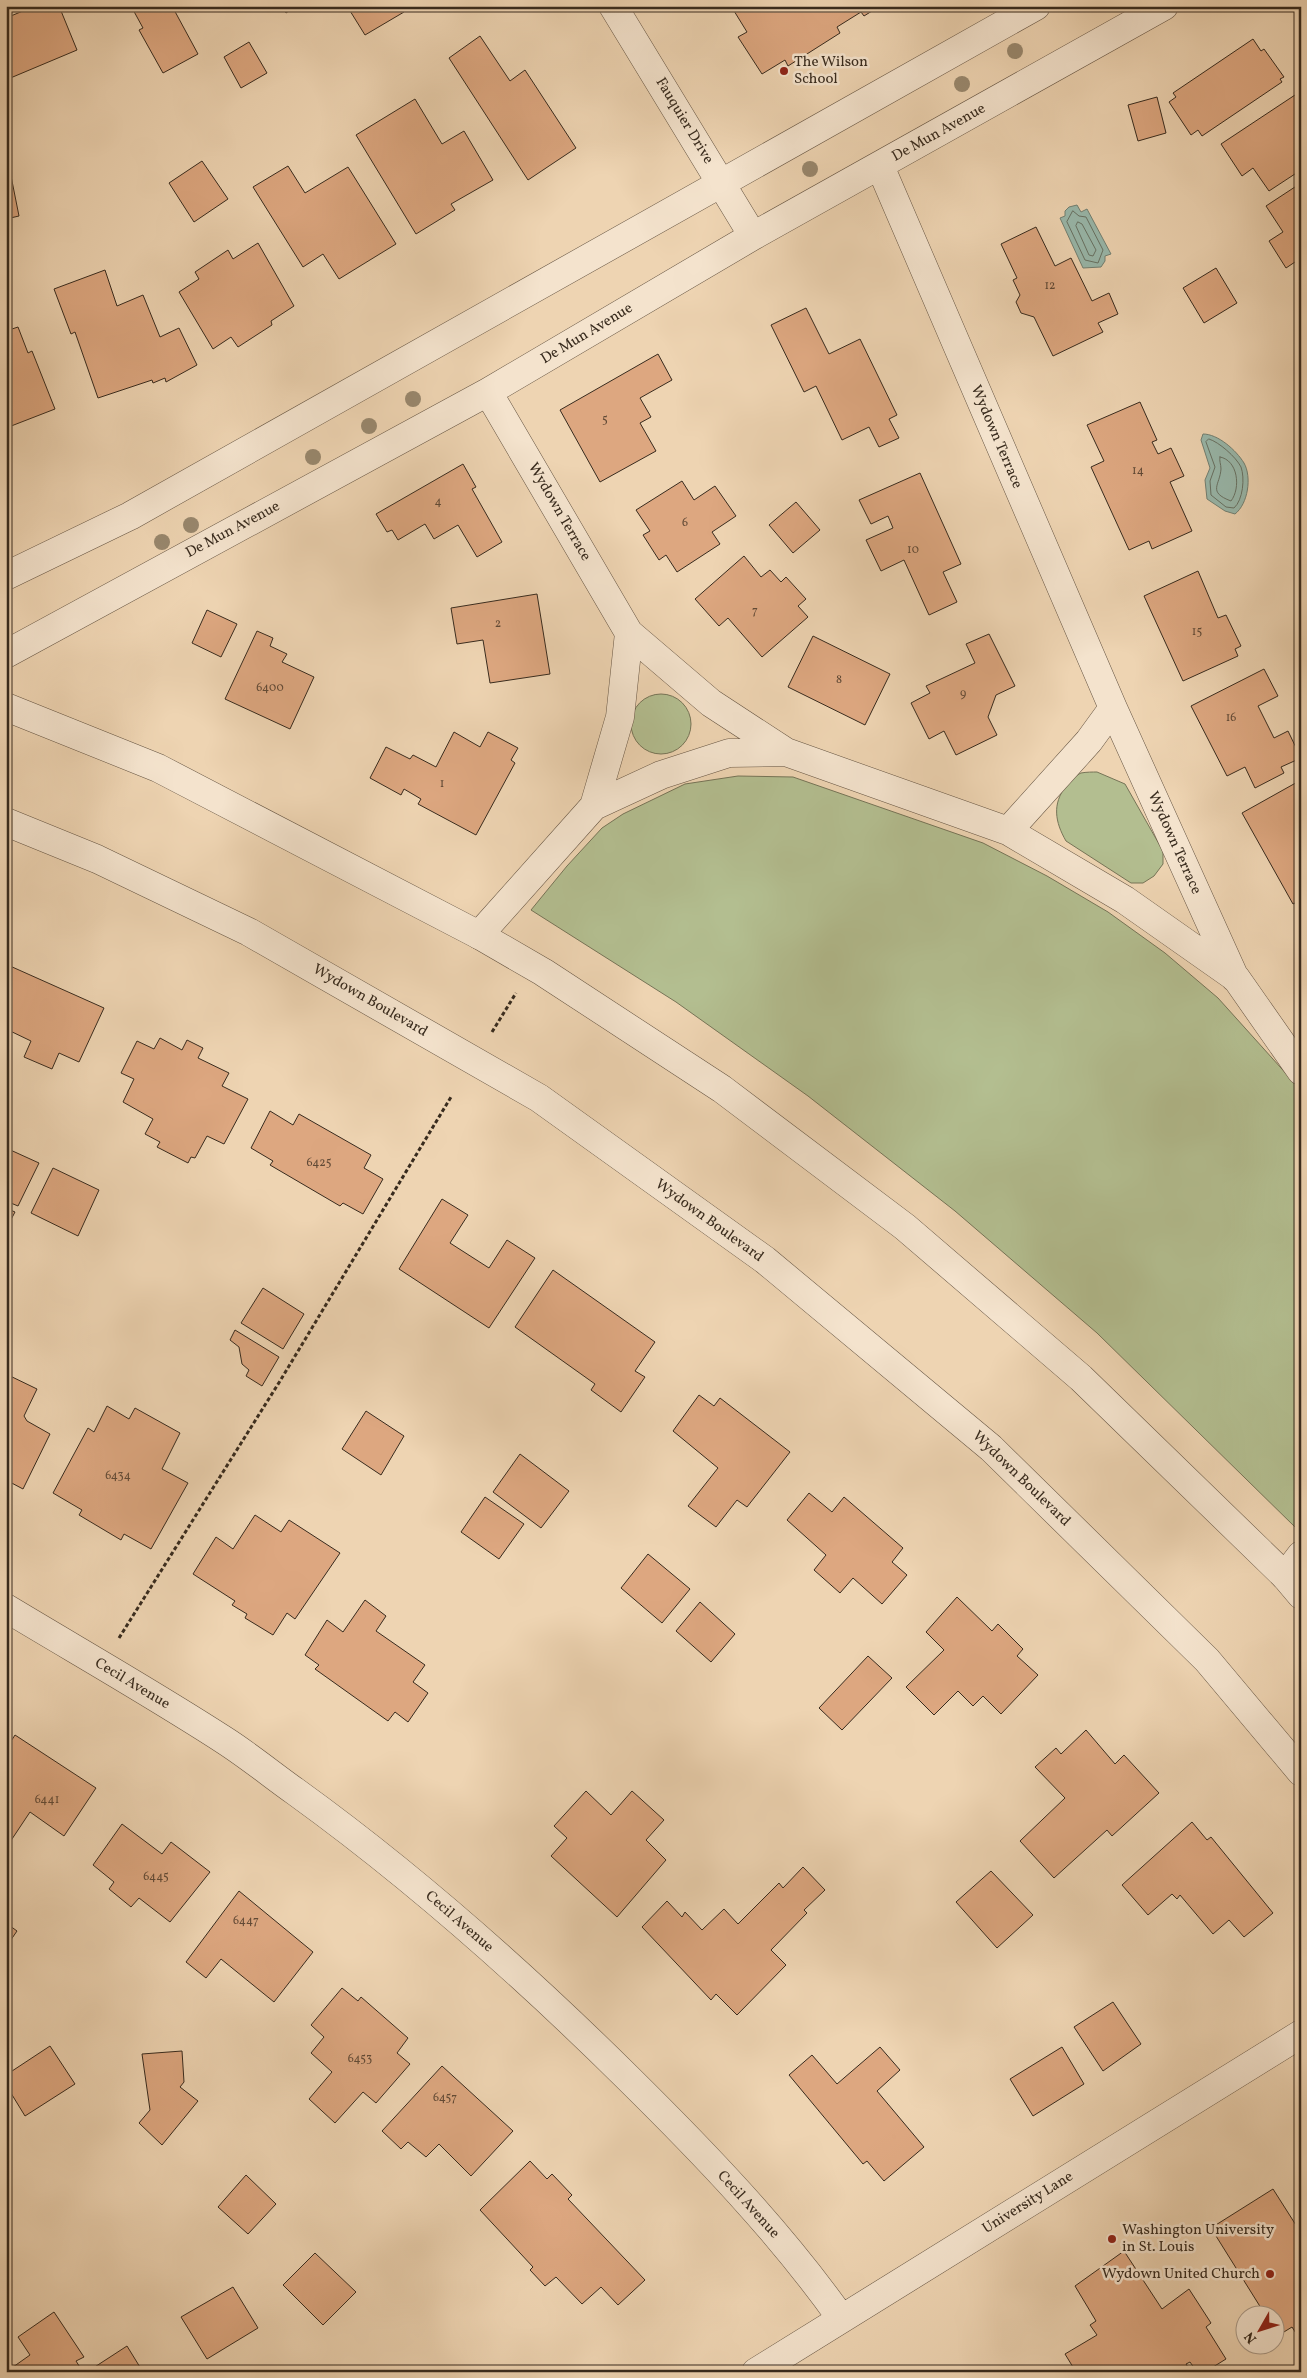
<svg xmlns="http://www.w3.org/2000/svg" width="1307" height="2378" viewBox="0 0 1307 2378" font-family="Vollkorn,serif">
<rect width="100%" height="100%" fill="#eed4b2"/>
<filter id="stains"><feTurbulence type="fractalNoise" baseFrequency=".004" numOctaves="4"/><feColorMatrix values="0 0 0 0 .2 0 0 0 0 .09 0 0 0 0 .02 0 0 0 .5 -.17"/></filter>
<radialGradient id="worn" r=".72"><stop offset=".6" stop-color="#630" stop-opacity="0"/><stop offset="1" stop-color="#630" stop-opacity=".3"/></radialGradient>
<path fill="#b3be90" stroke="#767457" d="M631 724a30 30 0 1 1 60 0a30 30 0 1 1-60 0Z
M1097,772L1125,784L1163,851V864L1154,876L1143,883H1131L1066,841C1055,822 1052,804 1066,786C1069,782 1076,775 1081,773C1086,772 1093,772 1097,772Z
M738,776L793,777L983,843L1047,876L1108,912L1165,953L1218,998L1299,1088L1301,1091V1520L1295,1527L1097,1333L955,1211L808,1096L676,1002L531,910L567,866L602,828L623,814L685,784Z"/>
<path fill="#99b8ab" stroke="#728073" d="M1077,205L1081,212L1087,209L1111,254L1105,256V261L1101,267L1083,268L1060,218L1065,216V211L1069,207Z
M1203,434C1218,434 1236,450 1244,463C1252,477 1248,504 1235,514L1225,511L1207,499L1205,480L1210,468L1201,440Z"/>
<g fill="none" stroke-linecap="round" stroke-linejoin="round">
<path stroke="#687264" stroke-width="1" d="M1073,211L1079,216L1086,217L1103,250L1098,263L1085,260L1067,222Z
M1078,222L1082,224L1096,250L1093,256L1089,255L1076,226Z
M1209,439C1219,442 1236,457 1241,467C1245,478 1243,500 1234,508L1226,507L1211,495L1210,481L1215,467L1206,442Z
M1220,457C1238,460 1241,488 1231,501C1207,492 1220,485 1221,469C1221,464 1219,461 1220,457Z"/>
</g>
<path fill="#dda780" stroke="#382b1e" d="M35,6H59L77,50L8,79L6,18Z
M131,6H172L198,54L163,73L139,30L143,28Z
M281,6H296L286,13Z
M347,6H401L404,12L365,35Z
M731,6H880L864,16L861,12L837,27L840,33L788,66L785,60L762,74L738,37L747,32Z
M480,36L510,81L525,70L576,148L528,180L449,58Z
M1253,39L1261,51L1264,49L1284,77L1280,79L1282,82L1202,136L1198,130L1191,135L1169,102L1176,97L1173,93Z
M249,42L267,73L241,88L224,57Z
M1295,95L1301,104V170L1269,191L1253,168L1242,176L1221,144Z
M1157,97L1166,133L1138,141L1128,105Z
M415,99L442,144L464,131L493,180L451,204L455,210L416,234L356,135Z
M202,161L228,199L194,222L169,183Z
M288,166L305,193L348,167L396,244L339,279L323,254L303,267L253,187Z
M6,176H11L19,216L6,219Z
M1301,183V258L1286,268L1269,241L1283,232L1266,206Z
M1036,227L1055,266L1071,258L1092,301L1109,293L1118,314L1098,323L1103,332L1053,356L1034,317L1021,313L1016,302L1020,295L1013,280L1017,278L1001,244Z
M258,243L294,306L271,321L272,325L238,347L231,337L213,349L179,292L199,279L195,272L228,250L233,259Z
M1216,268L1237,303L1204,323L1183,288Z
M105,270L117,306L143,295L160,337L179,328L197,365L166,382L165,378L153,383L152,380L98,398L75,332L71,334L54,289Z
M806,308L829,354L860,339L897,415L889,419L899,438L879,447L869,427L842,440L816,386L804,392L771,325Z
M18,327L28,353L32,351L55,409L6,428V331Z
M658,354L672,380L640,398L651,417L640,423L656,451L600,482L560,410Z
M1140,402L1157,440L1152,442L1158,454L1171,448L1184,476L1170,482L1192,531L1152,549L1149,541L1129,550L1091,467L1104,461L1087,425Z
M463,464L476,487L472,489L502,542L477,557L458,525L434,539L425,524L398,540L392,530L387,532L376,514Z
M920,473L961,564L943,572L957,602L929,615L904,560L881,571L866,540L893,528L888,516L871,524L859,500Z
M682,481L694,500L715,486L736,516L712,532L720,544L677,572L666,555L659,560L643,535L650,531L636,510Z
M796,502L820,530L793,553L769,525Z
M744,556L761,577L770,570L781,582L786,577L806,599L798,606L808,617L762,657L728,618L719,626L695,599Z
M1198,571L1218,618L1226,615L1241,646L1235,649L1238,656L1183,681L1144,596Z
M537,594L550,674L490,683L483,640L457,644L451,608Z
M207,610L237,624L221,657L192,643Z
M257,631L273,638L270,646L287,654L282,662L314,677L290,729L225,699Z
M989,634L1015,686L996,695L988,717L997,735L956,755L944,731L929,739L911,703L930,693L926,686L975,663L966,644Z
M813,636L890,674L865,725L788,687Z
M1264,669L1278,696L1258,706L1274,738L1288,731L1301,758L1281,767L1284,773L1255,788L1245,767L1227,776L1191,706Z
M454,732L480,747L488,732L518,748L511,760L515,763L476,835L418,804L421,799L404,789L401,795L370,778L386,747L410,759L413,755L436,767Z
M1301,780V900L1293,904L1242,813Z
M10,966L104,1008L79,1062L59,1053L52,1069L24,1057L31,1041L6,1029V976Z
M160,1038L182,1050L187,1040L203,1048L198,1058L229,1073L222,1086L248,1099L224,1144L207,1136L195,1158L191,1157L188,1163L157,1147L160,1142L145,1134L153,1119L123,1102L134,1079L121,1073L137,1041L154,1049Z
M270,1111L293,1125L299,1114L371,1155L364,1168L383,1179L363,1214L343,1203L340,1206L270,1165L273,1161L251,1148Z
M6,1148L39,1163L18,1206L6,1201Z
M53,1168L99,1190L78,1236L31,1213Z
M442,1199L468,1215L450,1243L489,1268L507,1240L535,1258L489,1328L399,1269Z
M6,1208L15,1212L6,1229Z
M553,1270L655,1342L635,1371L645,1377L621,1412L591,1390L595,1384L515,1327Z
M263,1288L304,1314L283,1349L241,1323Z
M235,1330L279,1357L262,1386L246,1376L249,1370L242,1364L239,1347L230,1340Z
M6,1374L37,1389L24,1416L27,1421L50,1434L23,1489L6,1480Z
M699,1395L714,1406L720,1398L790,1452L747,1507L737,1500L716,1527L688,1506L718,1468L673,1431Z
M107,1406L129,1419L135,1408L180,1433L162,1469L188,1483L151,1549L124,1534L121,1540L79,1515L82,1510L53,1493L88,1428L94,1432Z
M366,1411L404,1436L381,1475L342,1449Z
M520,1454L569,1491L541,1528L493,1492Z
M809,1493L832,1512L844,1497L903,1548L892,1562L907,1575L882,1604L853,1578L840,1593L814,1570L826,1555L787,1520Z
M485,1497L524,1524L499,1559L461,1532Z
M255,1515L281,1532L289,1520L340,1553L295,1619L287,1613L273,1635L245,1618L247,1614L232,1605L235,1601L193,1574L216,1537L233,1549Z
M648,1554L690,1589L662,1623L621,1588Z
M957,1597L992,1631L998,1624L1023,1649L1017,1656L1038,1675L1001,1714L983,1696L973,1706L958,1691L934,1715L906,1687L944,1650L926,1632Z
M365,1600L386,1616L376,1631L425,1665L413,1682L428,1693L408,1722L395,1712L388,1721L315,1669L319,1665L305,1655L327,1620L343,1632Z
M700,1602L735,1634L711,1662L676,1631Z
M868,1656L892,1678L842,1730L819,1708Z
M1086,1730L1115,1764L1124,1755L1159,1793L1112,1836L1107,1830L1054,1878L1020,1841L1065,1798L1035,1767L1056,1748L1061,1754Z
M15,1735L96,1788L64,1836L30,1812L6,1848V1749Z
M586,1791L611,1815L632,1791L664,1820L646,1840L666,1860L617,1917L551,1856L567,1838L554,1826Z
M1192,1822L1207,1840L1211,1837L1273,1913L1244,1937L1229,1920L1213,1934L1180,1895L1177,1899L1172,1894L1148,1915L1122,1885Z
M122,1824L162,1854L171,1842L210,1872L170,1922L139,1898L131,1907L109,1889L114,1882L93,1865Z
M803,1867L825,1890L804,1910L807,1913L771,1950L786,1965L737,2015L716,1994L711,2000L642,1927L667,1901L682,1917L685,1912L702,1930L724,1909L738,1924L779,1883L783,1888Z
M991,1871L1033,1915L997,1948L956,1902Z
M239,1891L313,1952L274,2002L221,1959L206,1978L186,1962Z
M6,1923L17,1931L6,1947Z
M342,1988L358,2001L361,1997L408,2038L397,2053L410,2064L376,2103L363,2092L335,2123L309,2099L332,2072L311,2053L324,2037L311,2025Z
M1113,2002L1141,2044L1103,2071L1074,2027Z
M50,2046L75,2084L25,2116L6,2085V2075Z
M880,2047L900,2070L877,2091L924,2147L884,2181L867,2161L863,2164L789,2075L812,2055L837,2084Z
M1062,2047L1084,2084L1033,2116L1010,2079Z
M182,2051L184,2082L180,2087L198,2101L162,2145L139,2123L150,2110L142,2054Z
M442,2066L513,2131L471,2176L439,2144L426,2157L408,2142L401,2149L382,2131Z
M530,2161L547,2179L552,2174L572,2195L568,2199L645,2280L618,2305L601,2287L582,2304L556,2277L545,2286L530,2270L533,2267L480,2210Z
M246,2175L276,2204L248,2234L218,2207Z
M1273,2189L1301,2233V2341L1292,2327L1279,2335L1274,2329V2316H1266L1211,2228Z
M1124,2251L1162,2309L1189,2289L1211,2323L1206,2327L1226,2359L1205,2372H1197L1190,2362L1186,2364L1191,2372H1146L1144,2369L1140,2372H1076L1065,2354L1097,2335L1090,2325L1096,2321L1075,2286Z
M315,2253L356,2292L323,2325L283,2285Z
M233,2287L258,2328L207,2359L181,2317Z
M54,2312L84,2357L76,2361L83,2372H6L30,2355L18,2337Z
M127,2346L143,2372H87Z"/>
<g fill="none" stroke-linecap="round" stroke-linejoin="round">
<defs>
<path id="minor" d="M613,6L753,236
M880,166L1113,708L1235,978
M488,392L629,633L711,703L786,752L1008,831L1125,900L1236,978L1301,1071
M6,576L130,516L1036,6
M6,654L488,392L753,236L1164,6
M594,806L620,717L629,633
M1008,831L1089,741L1113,708
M479,935L594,806L661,775L729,753L786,752
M1285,1576L1301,1555
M6,1608C79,1652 153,1694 224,1740C249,1756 272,1775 296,1792C415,1878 524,1975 628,2078C704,2153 779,2231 841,2318
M756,2372L1301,2034"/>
<path id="tertiary" d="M6,707L158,768L479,935L543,972L722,1089L905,1227L1081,1378L1285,1576L1301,1595
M6,822L97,859L249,932L539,1098L765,1260L991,1448L1207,1660L1301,1772"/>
</defs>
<use href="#minor" stroke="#665543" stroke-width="29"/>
<use href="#tertiary" stroke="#665543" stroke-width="29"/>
<path stroke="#382b1e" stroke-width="3" stroke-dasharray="4 2.5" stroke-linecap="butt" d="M492,1032L516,993
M119,1638L280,1381L451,1097"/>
<use href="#minor" stroke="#f4e3cd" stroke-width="28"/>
<use href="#tertiary" stroke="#f4e3cd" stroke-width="28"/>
</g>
<g fill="#98876d">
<circle cx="1015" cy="51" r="8"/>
<circle cx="962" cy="84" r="8"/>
<circle cx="810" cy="169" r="8"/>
<circle cx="413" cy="399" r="8"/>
<circle cx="369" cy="426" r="8"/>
<circle cx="313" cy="457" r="8"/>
<circle cx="191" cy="525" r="8"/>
<circle cx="162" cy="542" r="8"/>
</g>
<g fill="#8f2418" stroke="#f4e3cd" stroke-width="2">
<circle cx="784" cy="71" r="5"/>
<circle cx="1112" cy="2239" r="5"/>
<circle cx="1270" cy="2274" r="5"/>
</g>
<g text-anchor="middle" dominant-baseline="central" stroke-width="5" stroke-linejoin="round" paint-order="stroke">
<g font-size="12" fill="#614a36">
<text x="1050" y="286">12</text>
<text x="605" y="420">5</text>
<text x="1138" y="471">14</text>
<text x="438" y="502">4</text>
<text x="685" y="523">6</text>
<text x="913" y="550">10</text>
<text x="755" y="611">7</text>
<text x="498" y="624">2</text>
<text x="1197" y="632">15</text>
<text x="839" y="680">8</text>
<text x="270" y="688">6400</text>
<text x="963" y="694">9</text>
<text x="1231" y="718">16</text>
<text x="442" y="784">1</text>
<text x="319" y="1163">6425</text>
<text x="118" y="1476">6434</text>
<text x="47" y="1800">6441</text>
<text x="156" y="1877">6445</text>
<text x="246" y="1921">6447</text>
<text x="360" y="2059">6453</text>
<text x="445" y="2098">6457</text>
</g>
<g font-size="15" fill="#382b1e" stroke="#f4e3cd" text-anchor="start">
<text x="794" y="62">The Wilson<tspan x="794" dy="17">School</tspan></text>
<text x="1122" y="2230">Washington University<tspan x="1122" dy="17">in St. Louis</tspan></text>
<text x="1260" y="2274" text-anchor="end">Wydown United Church</text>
</g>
<g font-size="15" fill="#382b1e" stroke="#f4e3cd">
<text transform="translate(684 121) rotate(59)">Fauquier Drive</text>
<text transform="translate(939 133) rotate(-29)">De Mun Avenue</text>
<text transform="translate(587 334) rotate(-31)">De Mun Avenue</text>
<text transform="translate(996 437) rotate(67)">Wydown Terrace</text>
<text transform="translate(559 512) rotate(60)">Wydown Terrace</text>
<text transform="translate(233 530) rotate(-28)">De Mun Avenue</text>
<text transform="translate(1174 843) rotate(66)">Wydown Terrace</text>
<text transform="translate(370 1001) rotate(30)">Wydown Boulevard</text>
<text transform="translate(709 1221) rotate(36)">Wydown Boulevard</text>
<text transform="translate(1021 1479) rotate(44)">Wydown Boulevard</text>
<text transform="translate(132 1684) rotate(31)">Cecil Avenue</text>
<text transform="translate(459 1922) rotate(41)">Cecil Avenue</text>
<text transform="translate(1028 2203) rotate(-32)">University Lane</text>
<text transform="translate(748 2205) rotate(48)">Cecil Avenue</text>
</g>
</g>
<rect width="1307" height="2378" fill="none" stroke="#eed4b2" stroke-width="25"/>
<rect x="8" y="8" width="1292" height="2363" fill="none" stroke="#382b1e" stroke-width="2.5"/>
<rect x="12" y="12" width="1282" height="2353" fill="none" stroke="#382b1e"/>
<g transform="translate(1260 2330) rotate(231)"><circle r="24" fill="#f4e3cd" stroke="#a99987"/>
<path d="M0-4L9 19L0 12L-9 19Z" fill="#8f2418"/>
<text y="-8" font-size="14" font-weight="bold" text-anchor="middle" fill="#382b1e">N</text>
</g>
<rect width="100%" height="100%" filter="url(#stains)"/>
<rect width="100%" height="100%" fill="url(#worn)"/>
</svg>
